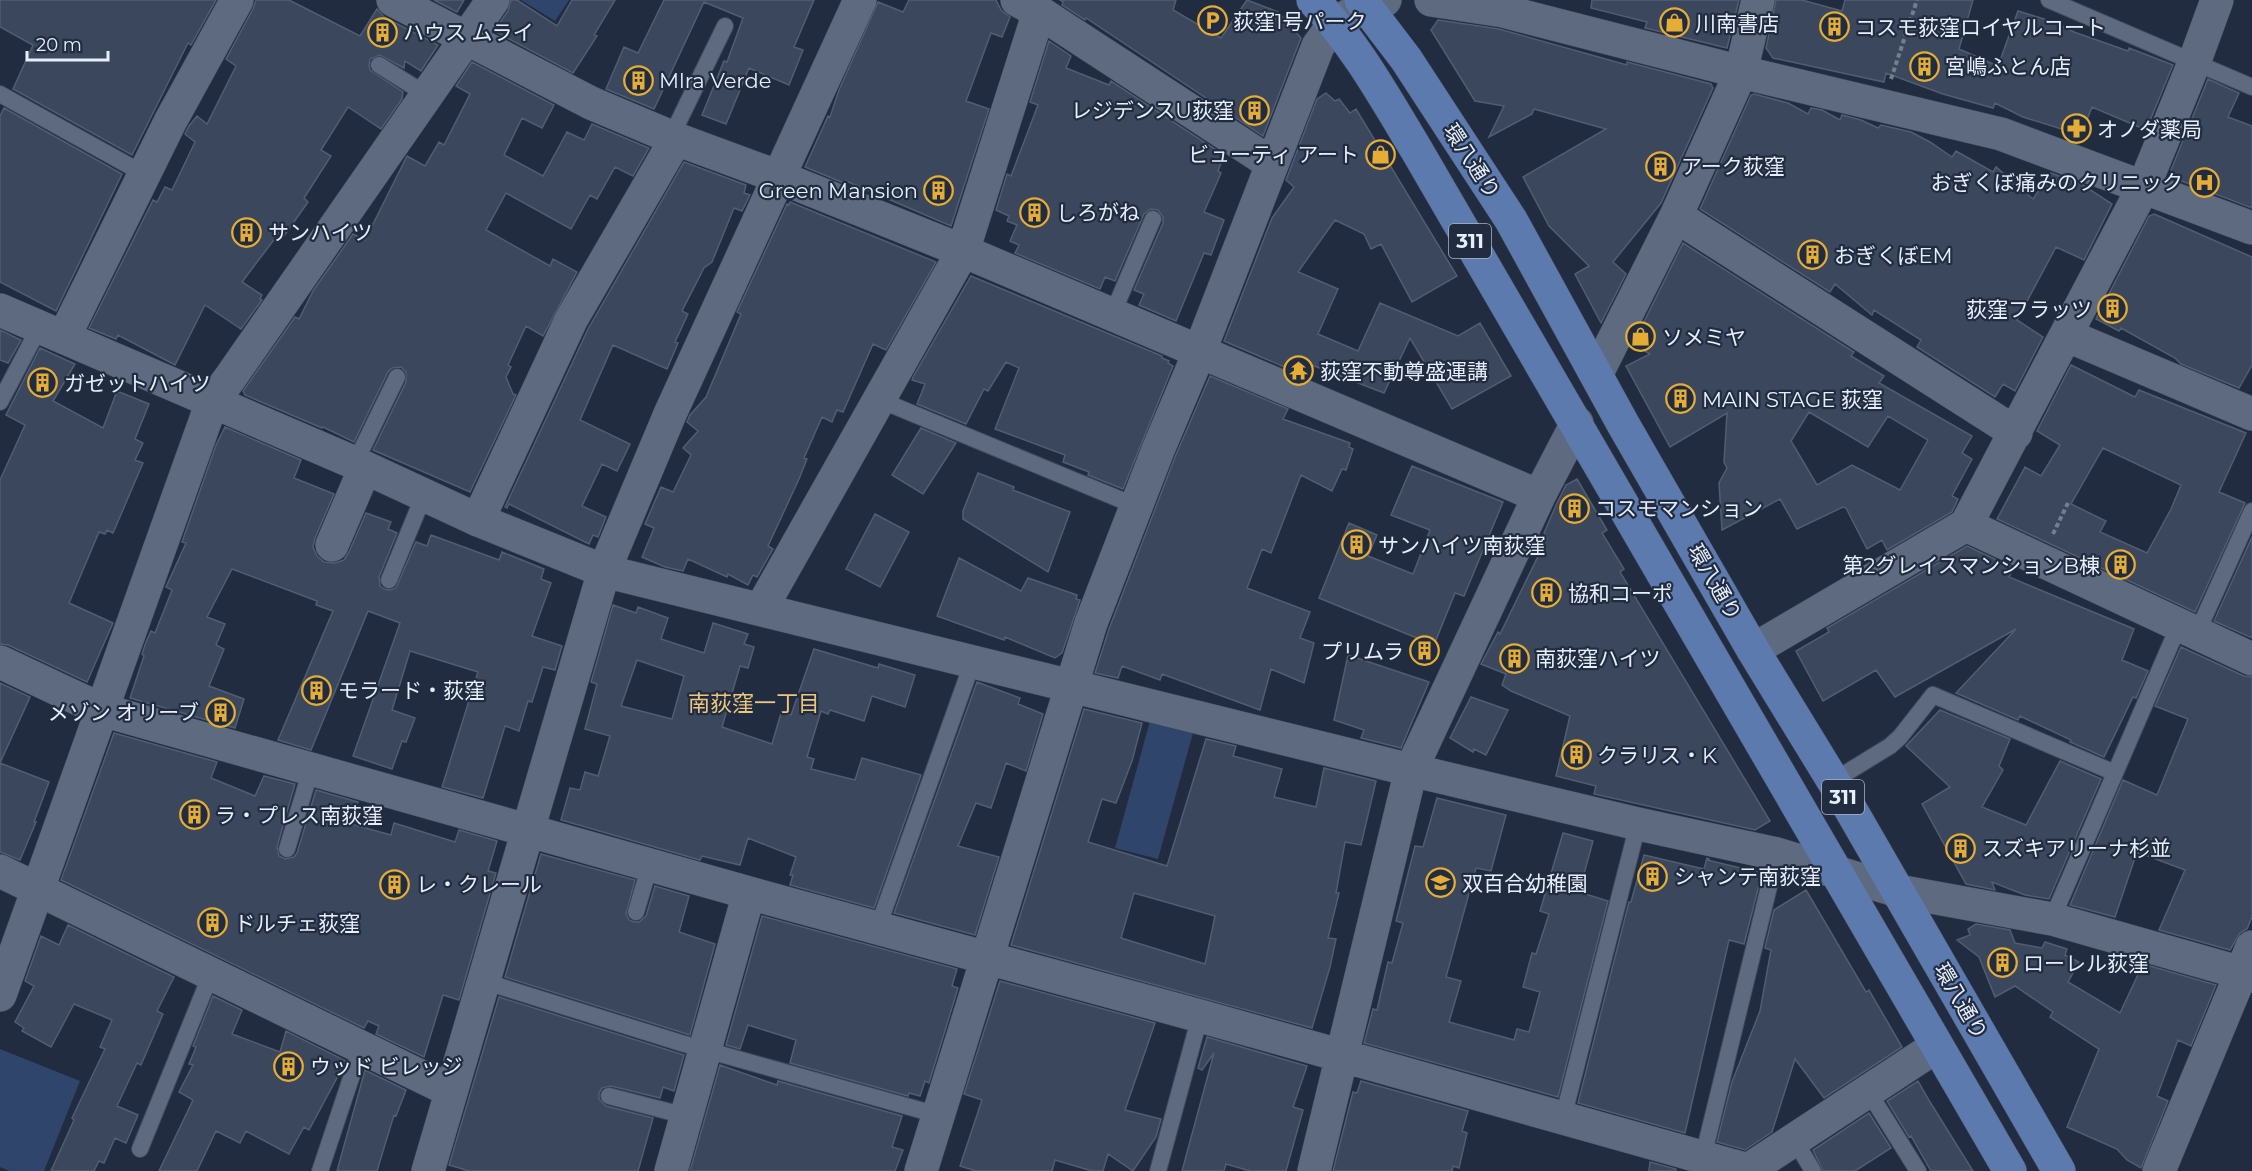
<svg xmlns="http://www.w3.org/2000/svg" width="2252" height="1171" viewBox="0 0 2252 1171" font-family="Montserrat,'Noto Sans JP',sans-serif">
<rect width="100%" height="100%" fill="#212c40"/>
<path fill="#2f456c" d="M521,0H569L555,21Z
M1150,721L1193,733L1158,859L1115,848Z
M0,1049L80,1081L44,1171H9L0,1167Z"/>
<path fill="#3b475c" stroke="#505d73" stroke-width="1.5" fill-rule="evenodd" d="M0,0H216L191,45L188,43L132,155L13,89L33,45L0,27Z
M256,0H289L360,36L377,9L384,17L438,45L421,71L405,61L404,68L380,55L370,59L369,65L370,70L403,92L402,99L381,129L348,107L321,150L331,156L304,198L308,202L284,236L279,233L242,282L262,295L260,299L262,300L241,329L205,305L175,365L118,335L116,339L89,328L153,200L157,202L165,187L172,190L195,142L185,134L189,126L197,116L207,124L236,66L226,59L253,9Z
M434,0H464L457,12Z
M511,0H517L557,26L572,0H615L594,35L597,36L573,73L494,31L508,11Z
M664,0H814L794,47L803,50L789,85L749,68L726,124L702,115L724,61L727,62L743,18L704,2L654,109L606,89L624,47L638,53Z
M909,0H996L1001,10L1010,17L1002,37L991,33L966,101L989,109L951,226L846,181L844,183L805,167L828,116L830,117L839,90L878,2L903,12Z
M1060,0H1176L1173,10L1221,38L1247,0L1278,12L1301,38L1263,136L1086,18L1085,20L1062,5L1063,2Z
M1592,0H1739L1727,48L1645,28L1647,22L1591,8Z
M1776,0H1802L1842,11L1845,0H1973L1959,49L1998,66L2018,11L2054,22L2074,32L2128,51L2129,48L2173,65L2146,130L2092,107L2081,135L2023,117L1995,103L1993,108L1943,94L1886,73L1884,82L1773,58L1766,48Z
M1438,20L1499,29L1627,65V62L1711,84L1713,88L1661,203L1613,262L1626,274L1601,323L1575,274L1589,266L1549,226L1523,177L1606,129L1534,109L1532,114L1489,137L1504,106L1475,101L1431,30Z
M1049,41L1071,56L1066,68L1109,85L1111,81L1224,155L1218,171L1221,173L1204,212L1224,220L1211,255L1204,253L1176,321L1139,305L1144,294L1134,290L1163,223V217L1158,210L1151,209L1144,214L1115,281L1105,277L1100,289L1015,253L1019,245L1010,241L1017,225L1007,221L1009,216L996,210L1007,174L1011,176L1038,105L1030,102Z
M472,62L554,105L542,128L522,118L504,155L543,176L567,132L584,140L592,124L649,148L633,176L615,167L597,199L590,195L571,229L506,193L486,230L550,266L553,259L577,272L543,336L526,326L508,365L511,367L506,377L513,394L516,395L470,492L373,450L406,382V372L401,367L392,368L388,372L354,442L323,427L322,428L245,395L243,391L295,317L299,319L313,291L353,234L365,240L407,156L425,166L439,142L444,145L470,94L456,86Z
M2208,79L2239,93L2228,117L2252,126V208L2176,179L2171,170Z
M1326,93L1335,101L1339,99L1350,113L1356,109L1457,276L1412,302L1381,244L1371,249L1364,234L1335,220L1298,272L1338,289L1318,334L1358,351L1380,303L1458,336L1480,323L1511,376L1452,409L1410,338L1384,393L1309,364L1303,375L1224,341L1272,218L1294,187L1286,180L1317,99Z
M1754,94L1788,103L1808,114L1811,108L1822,110L1840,120L1842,115L1861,120L1878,128L1881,125L1911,132L1930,142L1952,157L1956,151L1993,172L1996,167L2033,199L2051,173L2083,185L2112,204L2084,260L2056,247L2017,320L2043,337L2015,391L2003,384L1995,397L1917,347L1921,340L1874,310L1872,315L1835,284L1830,292L1700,209L1751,95Z
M4,108L122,174L56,311L0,282V116Z
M684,162L746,185L744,193L750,195L742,211L734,208L712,262L704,268L682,311L688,314L675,342L678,343L667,369L613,345L580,420L630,444L617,471L602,464L582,506L606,517L598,537L593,535L589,544L509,504L507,508L505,507L588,329Z
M790,202L936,262L886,350L873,344L843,412L837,410L832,422L822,417L804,458L807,459L799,479L768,546L773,549L757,577L753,575L748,585L728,574L727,577L688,559L683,571L665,567L642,557L654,528L645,524L661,487L673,492L691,455L683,448L698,431L687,422L690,415L706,397L741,314L737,312L787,204L789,205Z
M2154,214L2252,257V365L2239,388L2181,364L2175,358L2121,328L2119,331L2096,319L2149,216Z
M1683,243L1854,352L1851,356L1884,376L1879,383L1972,436L1962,453L1972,459L1952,496L1958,499L1952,512L1887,550L1882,540L1867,549L1846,508L1843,507L1797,529L1780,499L1722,530L1719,483L1727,468L1724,462L1727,413L1670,447L1626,366L1650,354L1633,344ZM1809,412L1868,447L1888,416L1928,440L1900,490L1852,465L1817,485L1791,441Z
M971,276L1162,356V358L1169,361L1168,363L1173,366L1123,489L1088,475L1089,472L1063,462L1065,455L995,429L1019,368L1006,362L988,391L984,389L966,424L917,404L925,384L912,380L913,377Z
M0,330L21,340L8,363L0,360Z
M40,348L75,364L53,401L103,428L117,391L149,404L135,439L143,443L135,460L143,463L113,533L107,530L105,534L99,532L69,603L113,623L87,682L8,645L0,644V480L25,425L6,415Z
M2071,365L2135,397L2139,390L2246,433L2219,492L2245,503L2195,612L1997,519L2025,467L2041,476L2060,445L2037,431ZM2103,448L2181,485L2171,509L2147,553L2100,532L2106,521L2071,504Z
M1210,376L1288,409L1283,419L1350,443L1349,447L1353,449L1346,470L1342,469L1332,491L1301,475L1271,553L1262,549L1247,588L1310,612L1300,638L1314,643L1304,683L1271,669L1260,710L1162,674L1160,680L1122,666L1118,678L1095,673L1109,629L1175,457Z
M225,427L301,460L294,478L334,494L315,538L313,547L317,556L324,562L335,563L344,560L349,552L366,513L391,522L388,529L397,533L379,577L380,586L384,589L390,590L396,588L416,542L427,546L431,535L499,560L502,552L544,569L541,579L551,583L532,636L562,646L555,670L543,667L532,702L528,701L519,731L505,726L483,798L442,787L478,672L410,651L392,710L415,718L406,742L402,741L392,769L353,756L400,623L368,611L311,750L278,740L333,611L316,605L317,601L232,569L207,617L225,624L216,645L224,649L209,686L244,699L235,728L130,698L144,656L142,654L146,642L151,631L155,633L172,590L166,587L186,543L182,542L216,445Z
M921,428L956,443L923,494L892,475Z
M1412,466L1503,502L1464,596L1455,593L1434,645L1319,598L1349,523L1377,535L1368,556L1413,574L1430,530L1391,515Z
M978,473L1014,487L1013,490L1070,512L1048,572L963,519V511Z
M1577,479L1607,530L1602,533L1624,569L1620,572L1770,821L1755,830L1594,794L1596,786L1556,776L1570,716L1511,691L1502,685L1506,674L1481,664L1498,632L1500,634L1547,538L1544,533L1557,503L1566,485Z
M875,514L909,532L880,587L846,569Z
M2252,537V638L2214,621Z
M1967,546L2014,568L2009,577L2134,629L2122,660L2148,671L2136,698L2133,697L2104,757L2070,742L2071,740L2020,716L2018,720L1956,693L2016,629L1895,697L1876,670L1823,701L1796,651L1829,632L1827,628Z
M959,558L1021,591L1028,578L1077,595L1076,599L1080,600L1062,653L1055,658L1005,637L1004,640L937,616Z
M613,605L636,613L638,607L668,618L661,639L704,653L713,623L748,634L744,644L754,647L748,668L740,666L722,727L772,744L781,713L791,715L814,649L878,668L879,664L915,675L905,707L872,696L864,721L830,710L828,714L821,711L807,757L814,759L811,769L855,780L862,758L921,775L874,908L790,885L793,875H790L796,857L748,838L740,865L702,856L700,860L561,820L570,788L580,790L585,772L598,776L610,736L585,729L597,684L591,682ZM637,660L684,676L672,719L621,706Z
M2181,647L2244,676L2252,677V917L2247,929L2240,933L2230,950L2159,930L2185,870L2137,852L2115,917L2070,905L2123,780L2157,795L2188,719L2155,706Z
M1348,655L1429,682L1401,748L1361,738L1364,730L1334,720Z
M977,682L1020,698L1018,704L1043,714L1026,771L1006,763L991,808L976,803L958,846L999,857L975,935L894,913Z
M0,683L30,697L0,763Z
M1471,697L1508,710L1486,755L1474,749L1473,752L1450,738Z
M1084,709L1142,723L1132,761L1116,803L1102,799L1088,842L1167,866L1206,739L1236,746L1233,756L1282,769L1274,797L1316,807L1324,768L1376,781L1361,845L1345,842L1336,893H1339L1328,938L1336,939L1330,967L1312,1028L1011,945ZM1134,893L1215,916L1205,964L1121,938Z
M1940,710L2010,739L1999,766L2003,770L1982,807L2026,825L2060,761L2101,779L2049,899L2025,895L1992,882L1995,890L1966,884L1922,804L1950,787L1906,746Z
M114,733L217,762L211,778L255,796L264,776L295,784L277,847L279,856L285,859L294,857L297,853L316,790L358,802L351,824L391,835L394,823L455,842L459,830L497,841L488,871L496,873L459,1000L443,995L424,1057L376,1034L379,1026L368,1021L364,1028L61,880Z
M0,763L49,782L34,822H36L20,860L0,852Z
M1437,798L1506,815L1491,871L1476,868L1446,977L1461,981L1449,1022L1514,1040L1517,1029L1529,1032L1540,992L1523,987L1532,953L1536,954L1549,914L1540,911L1563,833L1593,841L1579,892L1608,901L1558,1097L1364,1043L1373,1009L1377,1010L1388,962L1392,963L1403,923L1396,921L1415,846L1423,847Z
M541,854L635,880L626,914L629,920L634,922H639L646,916L655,886L689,896L679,932L715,944L690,1035L505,977Z
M1644,855L1704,869L1707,858L1709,859L1707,860L1762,873L1744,944L1729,940L1685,1133L1578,1103L1629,902H1631Z
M1806,890L1866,992L1869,990L1902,1047L1824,1098L1795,1059L1772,1132L1745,1150L1717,1142L1732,1082L1760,1011L1771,950L1765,948L1774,910Z
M762,916L957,969L952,986L958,988L929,1083L925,1081L920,1096L909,1093L908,1096L790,1063L796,1040L748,1025L740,1049L726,1045Z
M1976,924L2010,930L2015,943L2042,948L2045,942L2067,949L2065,955L2079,962L2068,982L2120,1013L2143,964L2216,985L2191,1046L2178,1040L2157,1096L2168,1101L2141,1168L2127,1160L2117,1149L2067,1127L2099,1049L2050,1017L2053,1012L2015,986L1995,997L1979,957L1957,940L1970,935L1968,929Z
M68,925L174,977L157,1011L163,1014L141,1065L137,1063L117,1106L138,1115L126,1143L115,1138L104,1163L99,1161L94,1171H51L74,1120L72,1118L105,1049L100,1047L112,1020L74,1004L51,1047L22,1031L24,1028L15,1022L34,986L25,981L41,936L59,945Z
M1000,981L1155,1023L1125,1110L1161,1119L1156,1137L1133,1171L1108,1154L1103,1171H1092L1055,1160L1052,1171H976L960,1166L982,1100L964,1094Z
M213,996L242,1010L232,1034L280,1052L286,1031L346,1061L309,1130L304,1127L289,1154L246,1131L240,1143L216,1131L197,1171H159L193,1100L179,1092L193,1065L189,1064L196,1047L193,1046Z
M499,997L684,1055L674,1091L663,1087L660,1098L611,1086L602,1088L599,1093V1099L606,1106L653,1118L638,1171H469L449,1165Z
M1207,1037L1307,1066L1293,1107L1303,1110L1286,1171H1250L1226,1164L1224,1171H1182L1214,1053L1202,1070L1198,1068Z
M720,1065L777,1085L778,1081L902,1116L892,1147L903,1150L895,1171H690Z
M365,1070L406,1090L396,1116L394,1115L377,1171H337Z
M1361,1081L1468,1111L1462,1131L1467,1133L1459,1168L1453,1166L1452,1171H1333L1353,1092L1357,1093Z
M1918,1081L1930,1102L1973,1171H1931L1911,1136L1909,1137L1887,1101Z
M1869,1113L1891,1148L1855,1171H1823L1813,1150Z
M1650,1162L1676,1169V1171H1649Z"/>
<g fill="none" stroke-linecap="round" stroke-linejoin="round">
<defs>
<path id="service" d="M2049,0L2252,87
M379,65L427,95
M0,94L144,174
M671,137L725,26
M1112,315L1153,219
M880,400L1136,506
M0,402L39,328
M355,463L397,377
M389,580L424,495
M2197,633L2252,511
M1833,781L1890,746L1900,737L1933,695L2115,773
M287,849L311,769
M636,912L650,865
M2052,919L2179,625
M878,927L973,661
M483,981L681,1043L938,1115
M1868,1091L1918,1171
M609,1096L686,1116
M1563,1118L1638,824
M1794,1139L1813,1171
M140,1149L211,974
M1703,1157L1777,854
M320,1171L361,1048
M1158,1171L1200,1016"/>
<path id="minor" d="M393,0L591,103L676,139L779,177L963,251L1539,496
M1017,0L1039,12L1272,164
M1676,216L2016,433
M2066,335L2252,414
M64,337L170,122L237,0
M1597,373L1676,216L1741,72L1758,0
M478,520L571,320L676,139
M1966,525L2252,659
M332,545L365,468
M761,609L963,251L1039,12
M1753,650L1966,525L2144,186L2194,63L2217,0
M0,662L102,710L749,893L1200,1016L1748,1170L1937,1046
M1071,686L1411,770L1638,824L1777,854L1898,891L2052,919L2252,976
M0,871L451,1091
M0,995L212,402L230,378L493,0
M428,1171L604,571L670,414L860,0
M671,1171L749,893
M921,1171L1091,623L1158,450L1199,353L1318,46L1334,24
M1314,1171L1411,770L1539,496L1577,423
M2159,1171L2252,947"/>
<path id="tertiary" d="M1431,0L1503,11L1741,72L2001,134L2252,228
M1334,24L1366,5L1385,0
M0,310L355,463L478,520L604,571L1071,686"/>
<path id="primary" d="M1313,0C1355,43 1385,98 1416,149L2010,1171
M1361,0L1406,59L1511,220L1623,424L1753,650L1851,810L2059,1171"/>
</defs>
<use href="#service" stroke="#3f4859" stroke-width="18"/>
<use href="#minor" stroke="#3f4859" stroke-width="34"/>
<use href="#tertiary" stroke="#3f4859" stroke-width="34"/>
<use href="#primary" stroke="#3f4859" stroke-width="34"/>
<path stroke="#747e8f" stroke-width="4" stroke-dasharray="4.5 3" stroke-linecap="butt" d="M1891,79L1917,0
M2053,534L2068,503"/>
<use href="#service" stroke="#5d6a80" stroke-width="16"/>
<use href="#minor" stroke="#5d6a80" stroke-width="33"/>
<use href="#tertiary" stroke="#5d6a80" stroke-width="33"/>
<use href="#primary" stroke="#5d7aae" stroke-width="33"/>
</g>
<defs>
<symbol id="parking-ring" viewBox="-11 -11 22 22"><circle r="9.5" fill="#212c40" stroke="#e5ad36" stroke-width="1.5"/><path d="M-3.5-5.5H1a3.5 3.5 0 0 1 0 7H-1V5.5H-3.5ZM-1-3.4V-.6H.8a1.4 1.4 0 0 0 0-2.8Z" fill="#e5ad36"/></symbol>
<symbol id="shop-ring" viewBox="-11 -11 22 22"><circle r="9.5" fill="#212c40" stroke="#e5ad36" stroke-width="1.5"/><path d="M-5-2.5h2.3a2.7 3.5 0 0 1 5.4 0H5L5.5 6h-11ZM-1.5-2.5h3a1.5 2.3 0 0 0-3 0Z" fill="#e5ad36"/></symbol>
<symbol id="building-ring" viewBox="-11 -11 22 22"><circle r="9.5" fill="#212c40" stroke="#e5ad36" stroke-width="1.5"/><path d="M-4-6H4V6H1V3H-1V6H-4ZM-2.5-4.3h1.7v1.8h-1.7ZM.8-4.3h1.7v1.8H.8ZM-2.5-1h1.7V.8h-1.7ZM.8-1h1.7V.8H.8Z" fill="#e5ad36"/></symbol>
<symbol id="pharmacy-ring" viewBox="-11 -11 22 22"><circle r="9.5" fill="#212c40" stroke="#e5ad36" stroke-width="1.5"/><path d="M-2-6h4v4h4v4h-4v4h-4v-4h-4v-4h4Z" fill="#e5ad36"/></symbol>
<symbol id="hospital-ring" viewBox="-11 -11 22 22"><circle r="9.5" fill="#212c40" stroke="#e5ad36" stroke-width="1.5"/><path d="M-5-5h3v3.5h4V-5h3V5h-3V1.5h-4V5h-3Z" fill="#e5ad36"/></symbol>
<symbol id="temple-ring" viewBox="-11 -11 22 22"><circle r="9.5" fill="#212c40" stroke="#e5ad36" stroke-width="1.5"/><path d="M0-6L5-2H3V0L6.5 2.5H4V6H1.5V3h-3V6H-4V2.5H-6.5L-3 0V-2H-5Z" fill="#e5ad36"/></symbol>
<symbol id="school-ring" viewBox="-11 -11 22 22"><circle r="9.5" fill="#212c40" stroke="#e5ad36" stroke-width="1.5"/><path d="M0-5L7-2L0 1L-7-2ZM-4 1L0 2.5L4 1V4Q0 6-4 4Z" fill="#e5ad36"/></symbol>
</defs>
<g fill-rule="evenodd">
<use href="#parking-ring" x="1196" y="4" width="33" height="33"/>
<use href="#shop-ring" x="1658" y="6" width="33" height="33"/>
<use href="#building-ring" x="1818" y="10" width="33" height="33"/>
<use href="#building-ring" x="366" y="16" width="33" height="33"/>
<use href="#building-ring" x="1908" y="50" width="33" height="33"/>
<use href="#building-ring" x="622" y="64" width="33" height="33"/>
<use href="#building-ring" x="1238" y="94" width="33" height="33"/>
<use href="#pharmacy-ring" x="2060" y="112" width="33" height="33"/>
<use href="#shop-ring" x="1364" y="138" width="33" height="33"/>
<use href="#building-ring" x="1644" y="150" width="33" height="33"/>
<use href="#hospital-ring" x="2188" y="166" width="33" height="33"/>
<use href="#building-ring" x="922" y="174" width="33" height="33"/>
<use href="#building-ring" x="1018" y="196" width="33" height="33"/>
<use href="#building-ring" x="230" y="216" width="33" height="33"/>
<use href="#building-ring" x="1796" y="238" width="33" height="33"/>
<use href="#building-ring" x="2096" y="292" width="33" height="33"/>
<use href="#shop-ring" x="1624" y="320" width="33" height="33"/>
<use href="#temple-ring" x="1282" y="354" width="33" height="33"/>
<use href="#building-ring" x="26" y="366" width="33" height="33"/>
<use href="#building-ring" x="1664" y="382" width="33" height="33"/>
<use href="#building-ring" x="1558" y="492" width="33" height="33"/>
<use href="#building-ring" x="1340" y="528" width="33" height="33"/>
<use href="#building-ring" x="2104" y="548" width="33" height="33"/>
<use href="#building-ring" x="1530" y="576" width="33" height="33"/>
<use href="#building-ring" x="1408" y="634" width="33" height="33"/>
<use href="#building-ring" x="1498" y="642" width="33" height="33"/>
<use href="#building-ring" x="300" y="674" width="33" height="33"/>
<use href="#building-ring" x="204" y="696" width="33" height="33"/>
<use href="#building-ring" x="1560" y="738" width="33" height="33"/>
<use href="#building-ring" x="178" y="798" width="33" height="33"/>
<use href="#building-ring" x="1944" y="832" width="33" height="33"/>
<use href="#building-ring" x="1636" y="860" width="33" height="33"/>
<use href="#school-ring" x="1424" y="866" width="33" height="33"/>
<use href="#building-ring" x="378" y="868" width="33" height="33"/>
<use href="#building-ring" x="196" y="906" width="33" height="33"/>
<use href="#building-ring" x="1986" y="946" width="33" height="33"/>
<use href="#building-ring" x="272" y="1050" width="33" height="33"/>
</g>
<g text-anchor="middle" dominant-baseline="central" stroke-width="4.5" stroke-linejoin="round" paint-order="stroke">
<g fill="#212c40" stroke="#abb4c3" stroke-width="1.5">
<rect x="1449" y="224" width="42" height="34" rx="4.5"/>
<rect x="1822" y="780" width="42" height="34" rx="4.5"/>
</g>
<g font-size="20" font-weight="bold" fill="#e6eefb">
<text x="1470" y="241">311</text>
<text x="1843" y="797">311</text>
</g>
<g font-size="21" fill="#e6eefb" stroke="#212c40" text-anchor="start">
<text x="1233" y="21">荻窪1号パーク</text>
<text x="1695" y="23">川南書店</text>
<text x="1855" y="27">コスモ荻窪ロイヤルコート</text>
<text x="403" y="32">ハウス ムライ</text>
<text x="1945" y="66">宮嶋ふとん店</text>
<text x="659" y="80">Mlra Verde</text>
<text x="1234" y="110" text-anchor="end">レジデンスU荻窪</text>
<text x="2097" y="129">オノダ薬局</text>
<text x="1359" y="154" text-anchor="end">ビューティ アート</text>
<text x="1681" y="166">アーク荻窪</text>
<text x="2183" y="182" text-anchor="end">おぎくぼ痛みのクリニック</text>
<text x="918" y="190" text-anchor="end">Green Mansion</text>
<text x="1056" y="212">しろがね</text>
<text x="268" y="232">サンハイツ</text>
<text x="1834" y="255">おぎくぼEM</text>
<text x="2092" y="309" text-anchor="end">荻窪フラッツ</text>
<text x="1662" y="337">ソメミヤ</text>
<text x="1320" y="371">荻窪不動尊盛運講</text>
<text x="64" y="383">ガゼットハイツ</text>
<text x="1702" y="399">MAIN STAGE 荻窪</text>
<text x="1595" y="508">コスモマンション</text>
<text x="1378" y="545">サンハイツ南荻窪</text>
<text x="2100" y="565" text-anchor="end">第2グレイスマンションB棟</text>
<text x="1568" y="593">協和コーポ</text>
<text x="1404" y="651" text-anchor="end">プリムラ</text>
<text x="1535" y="658">南荻窪ハイツ</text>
<text x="338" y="690">モラード・荻窪</text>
<text x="199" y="712" text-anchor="end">メゾン オリーブ</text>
<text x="1597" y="755">クラリス・K</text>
<text x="215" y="815">ラ・プレス南荻窪</text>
<text x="1982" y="848">スズキアリーナ杉並</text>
<text x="1674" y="876">シャンテ南荻窪</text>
<text x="1462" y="883">双百合幼稚園</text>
<text x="416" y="884">レ・クレール</text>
<text x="234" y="923">ドルチェ荻窪</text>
<text x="2023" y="963">ローレル荻窪</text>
<text x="310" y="1066">ウッド ビレッジ</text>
</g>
<g font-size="21" fill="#e6eefb" stroke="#212c40">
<text transform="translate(1472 161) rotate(57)">環八通り</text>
<text transform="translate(1715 582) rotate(60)">環八通り</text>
<text transform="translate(1961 1001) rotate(60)">環八通り</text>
</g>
<g font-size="22" fill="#ecc57e" stroke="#212c40">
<text x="754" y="703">南荻窪一丁目</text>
</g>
</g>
<path d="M27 51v9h81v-9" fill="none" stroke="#e6eefb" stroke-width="3"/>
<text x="36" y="51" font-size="18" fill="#e6eefb" stroke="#212c40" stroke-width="4.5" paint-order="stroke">20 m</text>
</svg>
